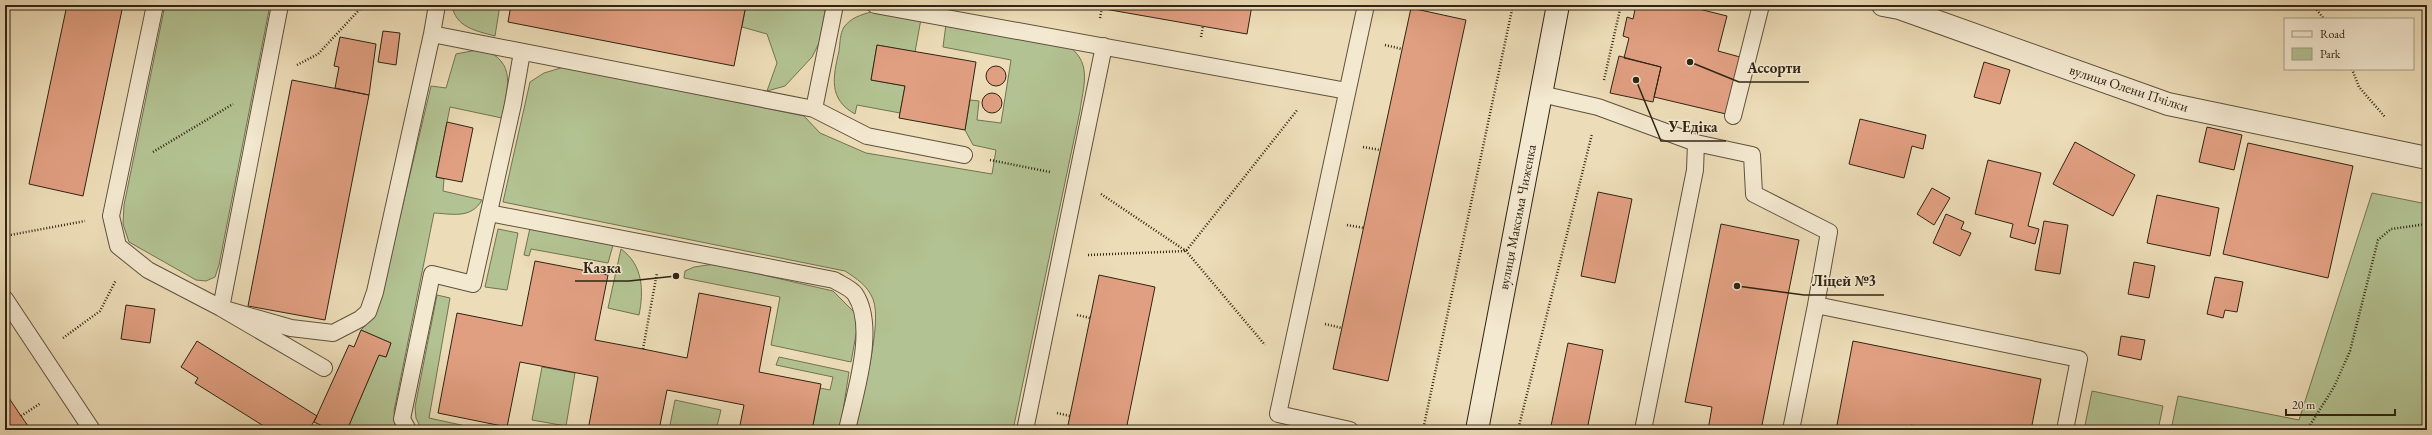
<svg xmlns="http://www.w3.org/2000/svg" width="2432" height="435" viewBox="0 0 2432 435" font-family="'EB Garamond',serif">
<rect width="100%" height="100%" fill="#ecdcb7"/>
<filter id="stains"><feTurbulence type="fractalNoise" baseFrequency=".005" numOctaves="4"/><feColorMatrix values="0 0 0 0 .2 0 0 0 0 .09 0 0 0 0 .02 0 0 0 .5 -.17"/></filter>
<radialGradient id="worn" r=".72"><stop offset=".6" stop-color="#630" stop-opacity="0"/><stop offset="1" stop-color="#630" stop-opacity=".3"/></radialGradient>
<path fill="#b3c292" stroke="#727352" d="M165,5H270L219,265L215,277L206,281L196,280L129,242L123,224L124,205Z
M452,5H500L495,36C476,31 455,27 452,5Z
M746,5H826L820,41L812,57L785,86L767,91L777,63L767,34L742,27Z
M871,12L921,19L915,52L877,45L871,80L905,86L900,113L857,105L855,114C828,99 833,77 839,51C840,44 840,33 844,27C851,18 860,15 871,12Z
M946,24L1071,48C1092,65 1083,87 1080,111L1013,430H855C861,401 883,324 873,299C867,285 857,279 845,271L503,202L530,82L544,73L564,67L804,116L820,133L866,153L992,174L996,150L973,145L965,130L970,100L979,101L977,120L1001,123L1011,60L943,47Z
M482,49C518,62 507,88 502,118L450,107L436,177L444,179L443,191L482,200C471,219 453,214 434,213L394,411L396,430H347L379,355L386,357L391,343L361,330L372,319L380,301L431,86L446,88L456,54Z
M2372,193L2427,204V430H2171L2178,396L2299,420Z
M530,228L613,245L608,263L531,249L529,256L524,255Z
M498,229L518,233L507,290L485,287Z
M621,249C643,265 644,290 639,315L608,308Z
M715,264L833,291L855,313L857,329L851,362L771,345L780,297L684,278L685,271L694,267Z
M437,295L450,298L429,418L484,430H422L416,418L415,407Z
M779,357L849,372L840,430H812L820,388L830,390L833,377L776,365Z
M542,367L575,373L566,426L532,420Z
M2092,391L2163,406L2158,430H2084Z
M675,400L721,410L716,430H669Z"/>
<path fill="#e19f81" stroke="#302413" d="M67,5H123L83,196L29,184Z
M511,5H746L734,66L508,22Z
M1082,5H1252L1247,34Z
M1636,5H1683L1727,16L1718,51L1740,57L1726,114L1654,97L1661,67L1624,58L1629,38L1623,36L1627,17L1633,19Z
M1411,8L1466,20L1388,381L1333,369Z
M383,31L400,33L396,65L378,62Z
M340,37L376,44L369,95L335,88L339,67L334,66Z
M877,45L976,62L965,130L899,118L905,86L871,80Z
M1619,56L1661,67L1653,102L1610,93Z
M1984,62L2010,70L2000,104L1974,97Z
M986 76a10 10 0 1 1 20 0a10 10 0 1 1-20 0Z
M292,80L369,95L325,320L248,306Z
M982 103a10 10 0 1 1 20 0a10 10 0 1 1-20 0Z
M1860,119L1926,135L1923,149L1912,146L1904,178L1849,164Z
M447,122L473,128L462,182L436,177Z
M2207,127L2242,135L2234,170L2199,162Z
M2075,142L2135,175L2113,216L2053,184Z
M2248,143L2353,166L2328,278L2223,254Z
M1988,160L2041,173L2028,226L2039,229L2035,244L2010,237L2013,224L1975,214Z
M1932,188L1950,198L1934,225L1917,214Z
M1598,192L1632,199L1615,283L1581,276Z
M2157,195L2219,208L2210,256L2147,243Z
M1946,214L1964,222L1961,229L1971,233L1960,256L1933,243Z
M2044,221L2068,225L2060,274L2035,270Z
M1721,224L1799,240L1761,430H1708L1712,407L1685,402Z
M535,261L608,275L595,340L643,349L687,358L699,293L771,307L759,372L821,384L812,430H739L744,405L667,390L659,430H588L598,377L520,362L507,427L438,413L457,313L522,326Z
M2134,262L2155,266L2149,298L2128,294Z
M1099,275L1155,287L1126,430H1067Z
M2215,277L2243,282L2237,312L2225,310L2223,318L2207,314Z
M126,305L155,309L150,343L121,339Z
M361,330L391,343L386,357L379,355L347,430H331L314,422L349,345L354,347Z
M2121,336L2145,340L2141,360L2118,355Z
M197,341L317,416L309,430H270L195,383L198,378L181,367Z
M1853,341L2041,379L2031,430H1935L1911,425L1910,430H1836Z
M1568,343L1603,350L1587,430H1568L1551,426Z
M5,392L21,416L31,430H5Z"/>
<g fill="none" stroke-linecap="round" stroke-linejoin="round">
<defs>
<path id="lane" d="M155,5L111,216L118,246L148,270L221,308L324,368
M280,5L221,308L291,328L333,333L360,319L368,312L375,292L432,34
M437,5L432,34L814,109L835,5
M875,5L1347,91
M1541,94L1598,107L1696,143L1752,155L1754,194L1829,232L1816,305L2079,359L2065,430
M814,109L867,136L964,155
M1733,116L1761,5
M489,213L834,280C840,284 851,288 855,294C877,327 855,392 847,430
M5,299L92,430
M408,430L402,419L432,274L473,284L513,104L522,52
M1025,430L1104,46
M1350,430L1278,414L1366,5
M1643,430L1695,170L1696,143
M1791,430L1816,305"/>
<path id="street" d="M1883,5L1899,8L2168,104L2427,158"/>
<path id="secondary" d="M1477,430L1558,5"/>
</defs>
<use href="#lane" stroke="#5f523c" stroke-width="18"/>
<use href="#street" stroke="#5f523c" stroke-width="24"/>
<use href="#secondary" stroke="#302413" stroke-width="24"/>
<path stroke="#302413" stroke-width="2.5" stroke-dasharray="1 2" stroke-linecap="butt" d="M2313,5L2324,19
M1100,18L1102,8
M1201,37L1203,26
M1385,45L1402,49
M297,65L318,54L360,9L375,5
M2352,69L2359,87L2385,117
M1604,80L1621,5
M1363,147L1380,150
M153,152L233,104
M990,160L1050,172
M1101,194L1186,251L1265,345
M1347,225L1364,228
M5,236L85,221
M1088,255L1186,251L1298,109
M1077,315L1090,318
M1325,324L1342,328
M63,338L100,311L116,280
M643,349L657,273
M1057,413L1070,416
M21,416L41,403
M1423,430L1513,5
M1518,430L1592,134
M2307,430L2334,387L2350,351L2378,240L2391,229L2427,224"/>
<use href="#lane" stroke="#f3e8d0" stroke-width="16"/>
<use href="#street" stroke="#f3e8d0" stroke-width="22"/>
<use href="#secondary" stroke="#f3e8d0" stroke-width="22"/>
</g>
<g text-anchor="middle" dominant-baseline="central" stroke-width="3" stroke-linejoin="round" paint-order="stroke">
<g font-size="14" fill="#302413" stroke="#f3e8d0">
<text transform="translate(2129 88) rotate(18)">вулиця Олени Пчілки</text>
<text transform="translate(1517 217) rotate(-79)">вулиця Максима Чиженка</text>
</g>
</g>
<path fill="none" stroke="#302413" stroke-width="1.5" d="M1690 62L1739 82H1809M1636 80L1661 141H1726M676 276L629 281H575M1737 286L1804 295H1884"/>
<g fill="#302413" stroke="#f3e8d0" stroke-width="1.5">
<circle cx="1690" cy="62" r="4"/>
<circle cx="1636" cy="80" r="4"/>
<circle cx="676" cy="276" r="4"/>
<circle cx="1737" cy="286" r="4"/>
</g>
<g font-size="15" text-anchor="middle" font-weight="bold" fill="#302413" stroke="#f3e8d0" stroke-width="3" stroke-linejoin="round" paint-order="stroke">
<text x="1774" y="73">Ассорти</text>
<text x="1693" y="132">У Едіка</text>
<text x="602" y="273">Казка</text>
<text x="1844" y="286">Ліцей №3</text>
</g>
<rect width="2432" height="435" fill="none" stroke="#ecdcb7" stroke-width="20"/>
<rect x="6" y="6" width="2420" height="423" fill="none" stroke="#302413" stroke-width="2"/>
<rect x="10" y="10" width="2412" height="415" fill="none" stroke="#302413"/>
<rect x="2284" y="18" width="130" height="52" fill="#f3e8d0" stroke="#a59a84"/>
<rect x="2292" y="31" width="20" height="6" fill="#f3e8d0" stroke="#a59a84"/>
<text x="2320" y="38" font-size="12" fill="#302413">Road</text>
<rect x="2292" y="48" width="20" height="12" fill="#b3c292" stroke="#a59a84"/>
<text x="2320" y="58" font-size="12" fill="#302413">Park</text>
<path d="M2286 409v6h109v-6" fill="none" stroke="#302413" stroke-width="2"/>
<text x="2292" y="409" font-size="12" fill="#302413" stroke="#f3e8d0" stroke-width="3" paint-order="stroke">20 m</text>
<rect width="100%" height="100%" filter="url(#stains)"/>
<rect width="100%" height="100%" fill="url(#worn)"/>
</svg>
